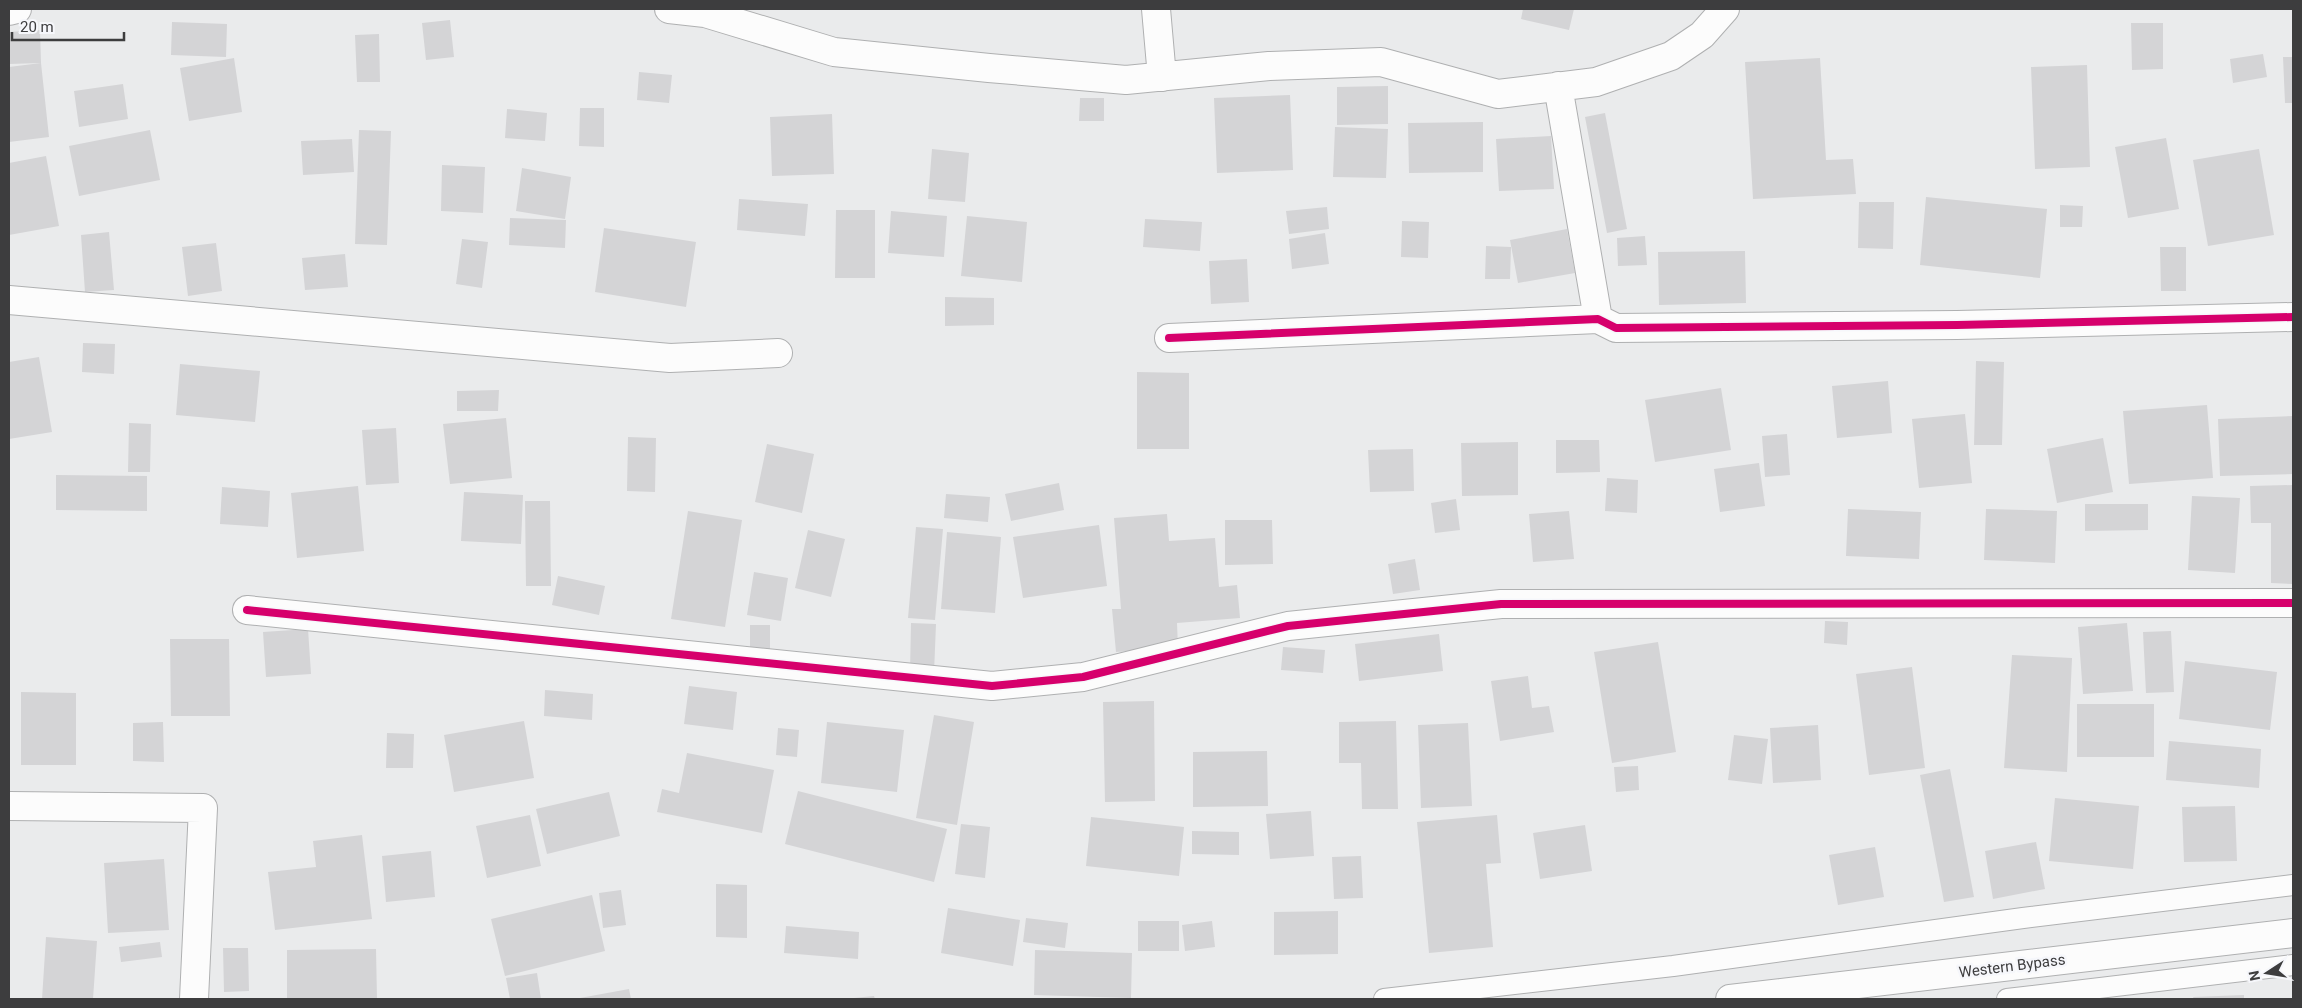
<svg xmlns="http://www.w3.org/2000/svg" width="2302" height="1008" viewBox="0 0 2302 1008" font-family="Roboto,sans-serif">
<rect width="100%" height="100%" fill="#eaebec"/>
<path fill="#d4d4d6" d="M1523,9H1574L1569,30L1521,19Z
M450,20L454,57L426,60L422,23Z
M172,22L227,24L226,57L171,55Z
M2131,23H2163V69L2132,70Z
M40,30L41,63L9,64V32Z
M379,34L380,82H357L355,35Z
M2263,54L2267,77L2233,83L2230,59Z
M2283,57H2293V103H2285Z
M234,58L242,112L189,121L180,68Z
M1820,58L1826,160L1853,159L1856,194L1753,199L1745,62Z
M41,63L49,137L9,142V67Z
M2087,65L2090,167L2035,169L2031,67Z
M639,72L672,75L669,103L637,100Z
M123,84L128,119L79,127L74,91Z
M1388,86V124L1337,125V87Z
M1290,95L1293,170L1217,173L1214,98Z
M1080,98H1104V121H1079Z
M580,108H604V147L579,146Z
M507,109L547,113L545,141L505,138Z
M1605,113L1627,229L1607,233L1585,117Z
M832,114L834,174L772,176L770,117Z
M1483,122V172L1409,173L1408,123Z
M1335,127L1388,129L1386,178L1333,177Z
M150,130L160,180L79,196L69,146Z
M359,130L391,131L387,245L355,244Z
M1551,136L1554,189L1499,191L1496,139Z
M2166,138L2179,209L2128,218L2115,147Z
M352,139L354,172L303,175L301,141Z
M932,149L969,153L965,202L928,199Z
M2259,149L2274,235L2208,246L2193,160Z
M46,156L59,226L9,235V163Z
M442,165L485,167L483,213L441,211Z
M522,168L571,177L565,219L516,211Z
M1926,197L2047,209L2040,278L1920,265Z
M739,199L808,204L805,236L737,230Z
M1859,202H1894L1893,249L1858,248Z
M2060,205L2083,206L2082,227H2060Z
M1327,207L1329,229L1289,234L1286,211Z
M836,210H875V278H835Z
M891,211L947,216L944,257L888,253Z
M967,216L1027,222L1022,282L961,276Z
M510,218L566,220L565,248L509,245Z
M1145,219L1202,222L1200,251L1143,247Z
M1402,221L1429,222L1428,258L1401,257Z
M604,228L696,242L686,307L595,292Z
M1567,229L1575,273L1518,283L1510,240Z
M109,232L114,290L85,292L81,235Z
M1325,233L1329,264L1292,269L1289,239Z
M1645,236L1647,265L1618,266L1617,238Z
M462,239L488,242L482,288L456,284Z
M216,243L222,291L188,296L182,247Z
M1486,246L1511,247L1510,279H1485Z
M2160,247H2186V291H2161Z
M1745,251L1746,303L1659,305L1658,252Z
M345,254L348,287L305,290L302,258Z
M1247,259L1249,302L1211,304L1209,261Z
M945,297L994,298V325L945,326Z
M83,343L115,344L114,374L82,372Z
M39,357L52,432L9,439V362Z
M1976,361L2004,362L2002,445H1974Z
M180,364L260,371L255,422L176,415Z
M1137,372L1189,373V449H1137Z
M1888,381L1892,433L1837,438L1832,386Z
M1721,388L1731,450L1655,462L1645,400Z
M499,390L498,411H457V391Z
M2207,405L2213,478L2129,484L2123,411Z
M1965,414L1972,483L1919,488L1912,419Z
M2293,416V474L2220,476L2218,419Z
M506,418L512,478L450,484L443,424Z
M129,423L151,424L150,472H128Z
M396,428L399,483L366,485L362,430Z
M1787,434L1790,475L1765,477L1762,436Z
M628,437L656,438L655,492L627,491Z
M2103,438L2113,492L2057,503L2047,449Z
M1556,440H1599L1600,472L1556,473Z
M1518,442V495L1462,496L1461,443Z
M767,444L814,454L802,513L755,502Z
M1413,449L1414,491L1370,492L1368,450Z
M1759,463L1765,506L1720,512L1714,469Z
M56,475L147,476V511L56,510Z
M1607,478L1638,480L1637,513L1605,511Z
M1059,483L1064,510L1011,521L1005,494Z
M2293,485V584L2271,583V523H2251L2250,486Z
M358,486L364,551L297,558L291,493Z
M222,487L270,491L268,527L220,524Z
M464,492L523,495L521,544L461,541Z
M946,494L990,497L988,522L944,518Z
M2192,496L2240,498L2235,573L2188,570Z
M1456,499L1460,530L1435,533L1431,503Z
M525,501H550L551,586H526Z
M2085,504H2148V530L2085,531Z
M1848,509L1921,512L1919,559L1846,556Z
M1986,509L2057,511L2055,563L1984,560Z
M688,511L742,520L725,627L671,619Z
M1569,511L1574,559L1533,562L1529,514Z
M1167,514L1169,541L1215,538L1219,587L1237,585L1240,618L1177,623L1178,648L1116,652L1112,609H1121L1114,518Z
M1225,520H1272L1273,564L1225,565Z
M1099,525L1107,586L1023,598L1013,537Z
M916,527L943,529L935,620L908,618Z
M808,530L845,539L831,597L795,588Z
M947,532L1001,537L995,613L941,609Z
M1415,559L1420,590L1393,594L1388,564Z
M754,572L788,578L781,621L747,615Z
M558,576L605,586L599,615L552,605Z
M1825,621L1848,622L1847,645L1824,643Z
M911,623L936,624L934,673L910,672Z
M2127,623L2133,691L2083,694L2078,627Z
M750,625H770V654H750Z
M308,629L311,674L266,677L263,632Z
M2171,631L2174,692L2146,693L2143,632Z
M1439,634L1443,671L1359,681L1355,644Z
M170,639H229L230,716H171Z
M1658,642L1676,752L1612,763L1594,652Z
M1283,647L1325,650L1323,673L1281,670Z
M2012,655L2072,658L2067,772L2004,768Z
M2185,661L2277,672L2270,730L2179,719Z
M1912,667L1925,768L1869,775L1856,674Z
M1528,676L1532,708L1549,706L1554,732L1500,741L1491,681Z
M689,686L737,692L733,730L684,724Z
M545,690L593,694L592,720L544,716Z
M21,692L76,693V765H21Z
M1154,701L1155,801L1105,802L1103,702Z
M2077,704H2154V757H2077Z
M934,715L974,722L957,825L916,818Z
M524,721L534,778L454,792L444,735Z
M1396,721L1398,809H1362L1361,763H1339V722Z
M163,722L164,762L133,761V723Z
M827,722L904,730L897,792L821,783Z
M1468,723L1472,806L1421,808L1418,725Z
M1818,725L1821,780L1773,783L1770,728Z
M778,728L799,730L797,757L776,755Z
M387,733L414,734L413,768H386Z
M1734,735L1768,739L1762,784L1728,780Z
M2169,741L2261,749L2259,788L2166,780Z
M1267,751L1268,806L1193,807V752Z
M687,753L774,770L762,833L657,812L662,789L679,793Z
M1638,766L1639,790L1616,792L1614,767Z
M1950,769L1974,897L1944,902L1920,775Z
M798,791L947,829L934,882L785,844Z
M609,792L620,836L547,854L536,809Z
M2055,798L2139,806L2133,869L2049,861Z
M2235,806L2237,861L2184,862L2182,807Z
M1311,811L1314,856L1270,859L1266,814Z
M530,815L541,866L487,878L476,826Z
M1497,815L1501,863L1486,864L1493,947L1429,953L1417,822Z
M1091,817L1184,827L1179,876L1086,866Z
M961,824L990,827L985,878L955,874Z
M1585,825L1592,871L1540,879L1533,833Z
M1192,831L1239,832V855L1192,854Z
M362,835L372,919L275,930L268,872L316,867L313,841Z
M2036,842L2045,889L1993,899L1985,851Z
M1875,847L1884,897L1838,905L1829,855Z
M431,851L435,897L386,902L382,856Z
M1361,856L1363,898L1334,899L1332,857Z
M164,859L169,930L108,933L104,863Z
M716,884L747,885V938L716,937Z
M621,890L626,925L603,928L599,893Z
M592,895L605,951L505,976L491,919Z
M948,908L1020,920L1013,966L941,953Z
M1338,911V954L1274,955V912Z
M1026,918L1068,923L1065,948L1023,942Z
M1138,921H1179V951H1138Z
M1212,921L1215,947L1185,951L1182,925Z
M786,926L859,932L858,959L784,953Z
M46,937L97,941L93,999H42Z
M160,942L162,957L121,962L119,947Z
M223,948H248L249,991L224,992Z
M376,949L377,999H287V950Z
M1035,950L1132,953L1131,998L1034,995Z
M537,973L541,999H510L506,978Z
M629,989L631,999H580V998Z
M2244,995V999H2194L2193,997Z
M874,996L875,999H854V998Z"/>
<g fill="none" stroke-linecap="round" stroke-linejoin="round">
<defs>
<path id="lane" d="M1384,999L1673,966L2023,918L2293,885
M2007,999L2293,965"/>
<path id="street" d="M669,9L705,13L834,52L989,68L1126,80L1269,66L1381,62L1498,94L1596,82L1671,56L1702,35L1725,9
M1156,9L1162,77
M9,11L17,9
M1558,86L1598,319
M9,300L670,358L778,353
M1169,338L1598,319L1616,328L1957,325L2293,317
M247,610L992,686L1083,677L1288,626L1501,604L2293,603
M9,806L203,808L194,999"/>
<path id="primary" d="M1730,999L2293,933"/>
</defs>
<use href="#lane" stroke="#afb0b1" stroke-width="22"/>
<use href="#street" stroke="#afb0b1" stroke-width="30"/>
<use href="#primary" stroke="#afb0b1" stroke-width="30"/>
<use href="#lane" stroke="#fcfcfc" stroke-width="20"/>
<use href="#street" stroke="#fcfcfc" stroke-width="28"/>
<use href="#primary" stroke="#fcfcfc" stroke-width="28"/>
<defs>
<path id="cycleway" d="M1169,338L1598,319L1616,328L1957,325L2293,317
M247,610L992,686L1083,677L1288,626L1501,604L2293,603"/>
</defs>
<use href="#cycleway" stroke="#f6f7fb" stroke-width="11"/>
<use href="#cycleway" stroke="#d6006c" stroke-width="8"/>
</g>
<g text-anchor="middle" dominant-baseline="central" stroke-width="5" stroke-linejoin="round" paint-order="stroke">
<g font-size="15" fill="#3d3d3e" stroke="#f6f7fb">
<text transform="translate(2012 966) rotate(-7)">Western Bypass</text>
</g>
</g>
<rect width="2302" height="1008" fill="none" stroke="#3d3d3e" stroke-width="20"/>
<g transform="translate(2267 973) rotate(258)" stroke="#f6f7fb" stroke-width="4" paint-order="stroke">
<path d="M0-4L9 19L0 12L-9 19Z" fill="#3d3d3e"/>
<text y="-8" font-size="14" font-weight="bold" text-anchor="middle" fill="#3d3d3e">N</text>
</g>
<path d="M12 32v8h112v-8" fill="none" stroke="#3d3d3e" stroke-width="2.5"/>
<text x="20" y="32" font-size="15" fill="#3d3d3e" stroke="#f6f7fb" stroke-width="4" paint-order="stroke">20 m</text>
</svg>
